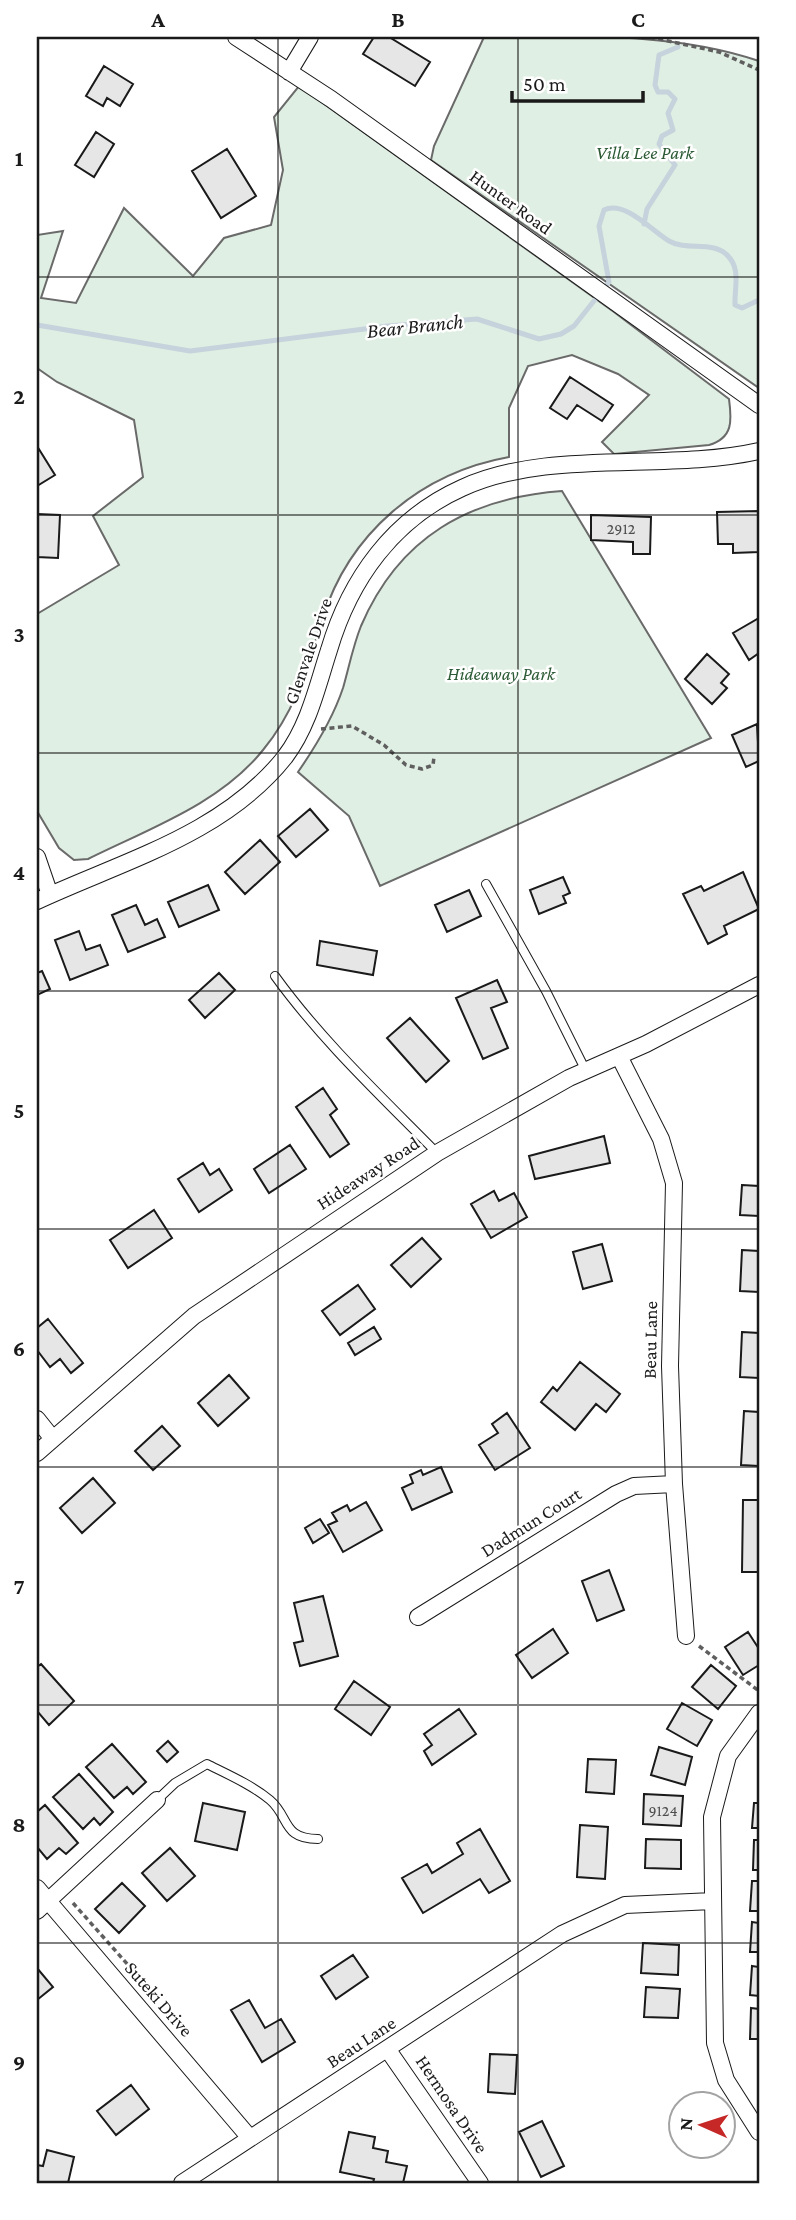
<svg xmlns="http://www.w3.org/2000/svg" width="796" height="2220" viewBox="0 0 796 2220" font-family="'Crimson Pro',serif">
<rect width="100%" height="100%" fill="#fff"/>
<path fill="#e0efe3" stroke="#6a6a6a" stroke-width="2" d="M484,37C577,37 670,31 759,61V388L431,160L434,146Z
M299,86L614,312L729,399C732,421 733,438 709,445L614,454L602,442L649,395L618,374L572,355L528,366L509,408V457C420,473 349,533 322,620C307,668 296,710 263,750C220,804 148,829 88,859L74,860L59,848L37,811V614L119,565L93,516L143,477L134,420L57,382L37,368V235L63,231L41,298L76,303L124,208L193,276L224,238L271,225L283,170L274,117Z
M562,491L711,738L380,886L349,816L298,772C316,746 333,718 343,688C349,667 353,646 361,626C399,537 469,498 562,491Z"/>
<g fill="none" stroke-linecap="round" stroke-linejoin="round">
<path stroke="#c6d2dc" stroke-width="5" d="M644,224L647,209L675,165L659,144L662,136L673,130L668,113L675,99L668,92H658L655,85L659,55L678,47
M37,325L190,351L388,326L477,319L539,339L561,334L574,326L609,282L599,226L604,210C625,200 652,231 669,241C686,251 712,241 726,254C742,268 734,288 735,305L742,308L759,300"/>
</g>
<path fill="#e6e6e6" stroke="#1a1a1a" stroke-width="2" d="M374,37H389L430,62L415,86L363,54Z
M104,66L133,84L120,106L107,98L103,106L86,96Z
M96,132L114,144L94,177L75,165Z
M227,149L256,196L221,218L192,171Z
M570,377L613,405L602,421L577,405L567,419L550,408Z
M37,446L55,475L37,486Z
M759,511V552L733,553V544H718L717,512Z
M37,514L60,515L58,558L37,557Z
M591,515L651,517L650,554H633V542L591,540Z
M759,618V653L749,660L733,633Z
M707,654L729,674L721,683L727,688L712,704L685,679Z
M757,724L759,761L746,767L732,735Z
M310,809L328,830L296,857L278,836Z
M260,840L280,862L245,894L225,872Z
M743,872L759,909L724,926L727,934L708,944L683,894L701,886L704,891Z
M563,877L570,893L563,896L566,903L539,914L530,890Z
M208,885L219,910L179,927L168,902Z
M469,890L481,916L447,932L435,905Z
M136,905L145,925L157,919L165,937L128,952L112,915Z
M79,931L86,950L100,945L108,965L70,980L55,940Z
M320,941L377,951L373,975L317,965Z
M42,971L50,989L37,995V973Z
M219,973L235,990L205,1018L189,1000Z
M497,980L507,1002L491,1008L508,1048L483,1059L456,998Z
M410,1018L449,1061L426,1082L387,1038Z
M323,1088L337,1109L330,1115L349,1144L330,1157L296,1107Z
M604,1136L610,1163L535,1179L529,1156Z
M290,1145L306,1169L269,1193L254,1169Z
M203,1163L210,1175L219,1169L232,1190L199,1212L178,1179Z
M742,1185L759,1186V1216L740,1215Z
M494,1191L499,1201L514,1193L527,1217L491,1238L471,1204Z
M154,1210L172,1238L128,1268L110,1240Z
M422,1238L441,1259L411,1287L391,1265Z
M602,1244L612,1281L583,1289L573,1252Z
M742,1250L759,1251V1292L740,1291Z
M358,1285L375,1309L340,1335L322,1311Z
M48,1319L83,1363L71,1373L60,1359L50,1367L37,1350V1328Z
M374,1327L381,1339L355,1355L348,1343Z
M742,1332L759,1333V1378L740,1377Z
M580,1362L620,1394L606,1412L596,1404L575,1430L541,1402L553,1387L557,1391Z
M229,1375L249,1398L218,1426L198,1403Z
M744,1411L759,1412V1466L741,1465Z
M507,1413L530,1448L495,1470L479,1445L498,1433L492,1424Z
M162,1426L180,1446L153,1470L135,1451Z
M441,1467L452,1492L412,1510L402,1488L413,1483L410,1475L421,1470L423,1475Z
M93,1478L115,1503L82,1533L60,1508Z
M743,1500H759V1572H742Z
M366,1502L382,1530L343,1552L328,1525L337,1521L332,1513L347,1505L350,1511Z
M320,1519L329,1533L313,1543L305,1528Z
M609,1570L624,1610L597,1621L582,1581Z
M323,1596L338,1656L300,1666L294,1643L303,1641L294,1603Z
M553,1629L568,1653L532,1678L516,1655Z
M748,1632L759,1649V1665L743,1675L725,1647Z
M41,1664L74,1701L49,1725L37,1711V1667Z
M711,1665L736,1686L718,1709L692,1687Z
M354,1681L390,1707L371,1735L335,1709Z
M682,1703L712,1720L697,1746L667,1729Z
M459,1709L476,1734L432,1765L424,1751L432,1745L424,1734Z
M168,1741L178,1752L167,1762L157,1751Z
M112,1744L146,1782L133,1794L127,1787L114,1798L86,1767Z
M659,1747L692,1757L685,1785L651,1775Z
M588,1759L616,1760L614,1794L586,1792Z
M79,1774L113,1812L100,1825L94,1818L83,1829L53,1797Z
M644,1794L683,1796L681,1826L643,1824Z
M759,1798V1828H752L754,1803H759Z
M203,1803L245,1812L237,1850L195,1841Z
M45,1805L78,1843L66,1854L59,1848L47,1859L37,1847V1812Z
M580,1825L608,1827L605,1879L577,1877Z
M480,1829L510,1881L489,1893L480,1879L423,1913L402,1878L427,1864L432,1873L463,1854L457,1843Z
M646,1839L681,1840V1869L645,1868Z
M754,1840H759V1870H753Z
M170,1848L195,1876L167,1901L142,1873Z
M752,1881H759V1911H750Z
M122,1883L145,1906L119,1933L95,1909Z
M752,1922L759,1923V1952H750Z
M643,1943L679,1945L678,1975L641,1973Z
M353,1955L368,1977L336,1999L321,1976Z
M752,1966L759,1967V1996L750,1995Z
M37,1968L53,1987L37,2000Z
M646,1987L680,1989L678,2018L644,2017Z
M249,2000L265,2028L281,2019L295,2042L262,2062L231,2010Z
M751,2008L759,2009V2039H750Z
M490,2054L517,2055L515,2094L488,2092Z
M131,2085L149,2109L116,2135L97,2111Z
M542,2121L564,2166L541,2177L519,2132Z
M349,2132L375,2137L373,2148L388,2151L386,2162L407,2166L403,2183H373L374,2179L340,2172Z
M47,2150L74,2157L68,2183H37V2165L43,2166Z"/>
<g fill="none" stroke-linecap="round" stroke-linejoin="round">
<defs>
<path id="service" d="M486,884L546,991L586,1071
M275,976C322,1041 381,1096 437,1153
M157,1800L175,1783L207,1764C227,1774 252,1785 270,1800C290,1817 282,1839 318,1839"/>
<path id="minor" d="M236,37L331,99L759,405
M289,72L310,37
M37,857L50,895
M37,901C123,861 224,834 285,757C309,725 317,687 329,650C350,579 393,519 462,488C548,448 666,472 759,451
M619,1056L661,1139L674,1183L670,1366L674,1484L686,1636
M37,1419L53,1439
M37,1453L194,1316L437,1153L569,1078L646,1044L759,985
M418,1617L616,1494L634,1486L674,1484
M759,1713L728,1756L712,1817L715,2043L726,2080L759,2132
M37,1888L250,2138
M37,1911L157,1800
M388,2050L480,2183
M182,2183L562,1934L625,1905L713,1901"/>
</defs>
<use href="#service" stroke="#1a1a1a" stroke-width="10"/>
<use href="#minor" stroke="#1a1a1a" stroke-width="18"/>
<path stroke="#5f5f5f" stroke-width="3.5" stroke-dasharray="5 3.5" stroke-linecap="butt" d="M650,37L719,52L759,70
M321,729L352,726L384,745L406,765L422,769L433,765L434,757
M699,1646L759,1691
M73,1903L153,1993"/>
<use href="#service" stroke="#fff" stroke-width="8"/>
<use href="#minor" stroke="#fff" stroke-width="16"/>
</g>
<path fill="none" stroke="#1a1a1a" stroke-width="2" stroke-opacity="0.55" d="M278,37V2183M518,37V2183M37,277H759M37,515H759M37,753H759M37,991H759M37,1229H759M37,1467H759M37,1705H759M37,1943H759"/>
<g text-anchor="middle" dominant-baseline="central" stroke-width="5" stroke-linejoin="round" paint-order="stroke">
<g font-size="16" fill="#4d4d4d">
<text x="621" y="528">2912</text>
<text x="663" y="1810">9124</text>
</g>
<g font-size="19" font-style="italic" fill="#2b5a34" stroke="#fff">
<text x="645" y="152">Villa Lee Park</text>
<text x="501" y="673">Hideaway Park</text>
</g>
<g font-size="19" fill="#1a1a1a" stroke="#fff">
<text transform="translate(511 202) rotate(36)">Hunter Road</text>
<text transform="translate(308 651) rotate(-71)">Glenvale Drive</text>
<text transform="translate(368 1173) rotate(-33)">Hideaway Road</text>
<text transform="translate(650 1340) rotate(-89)">Beau Lane</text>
<text transform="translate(531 1522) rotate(-32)">Dadmun Court</text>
<text transform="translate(159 1999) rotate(49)">Suteki Drive</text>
<text transform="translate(361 2042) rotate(-33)">Beau Lane</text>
<text transform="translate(452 2104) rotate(56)">Hermosa Drive</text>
</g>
<g font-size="21" font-style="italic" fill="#1a1a1a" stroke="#fff">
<text transform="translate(415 326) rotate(-6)">Bear Branch</text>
</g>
</g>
<rect width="796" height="2220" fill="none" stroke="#ffffff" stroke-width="77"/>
<g transform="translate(702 2125) rotate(273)"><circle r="33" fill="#ffffff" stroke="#a3a3a3" stroke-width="2"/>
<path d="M0-5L12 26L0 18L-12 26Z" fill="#c62828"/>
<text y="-10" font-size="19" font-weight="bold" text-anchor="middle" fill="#1a1a1a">N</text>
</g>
<path d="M512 91v10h131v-10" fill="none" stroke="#1a1a1a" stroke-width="3.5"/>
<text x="523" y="91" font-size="21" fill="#1a1a1a" stroke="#ffffff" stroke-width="5" paint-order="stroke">50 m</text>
<rect x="38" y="38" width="720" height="2144" fill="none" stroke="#1a1a1a" stroke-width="2.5"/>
<g font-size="23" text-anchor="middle" font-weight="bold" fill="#1a1a1a">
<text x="158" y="27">A</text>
<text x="398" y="27">B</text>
<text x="638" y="27">C</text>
<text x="19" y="166">1</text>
<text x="19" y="404">2</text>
<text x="19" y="642">3</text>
<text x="19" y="880">4</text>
<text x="19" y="1118">5</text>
<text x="19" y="1356">6</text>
<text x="19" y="1594">7</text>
<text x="19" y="1832">8</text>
<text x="19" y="2070">9</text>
</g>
</svg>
